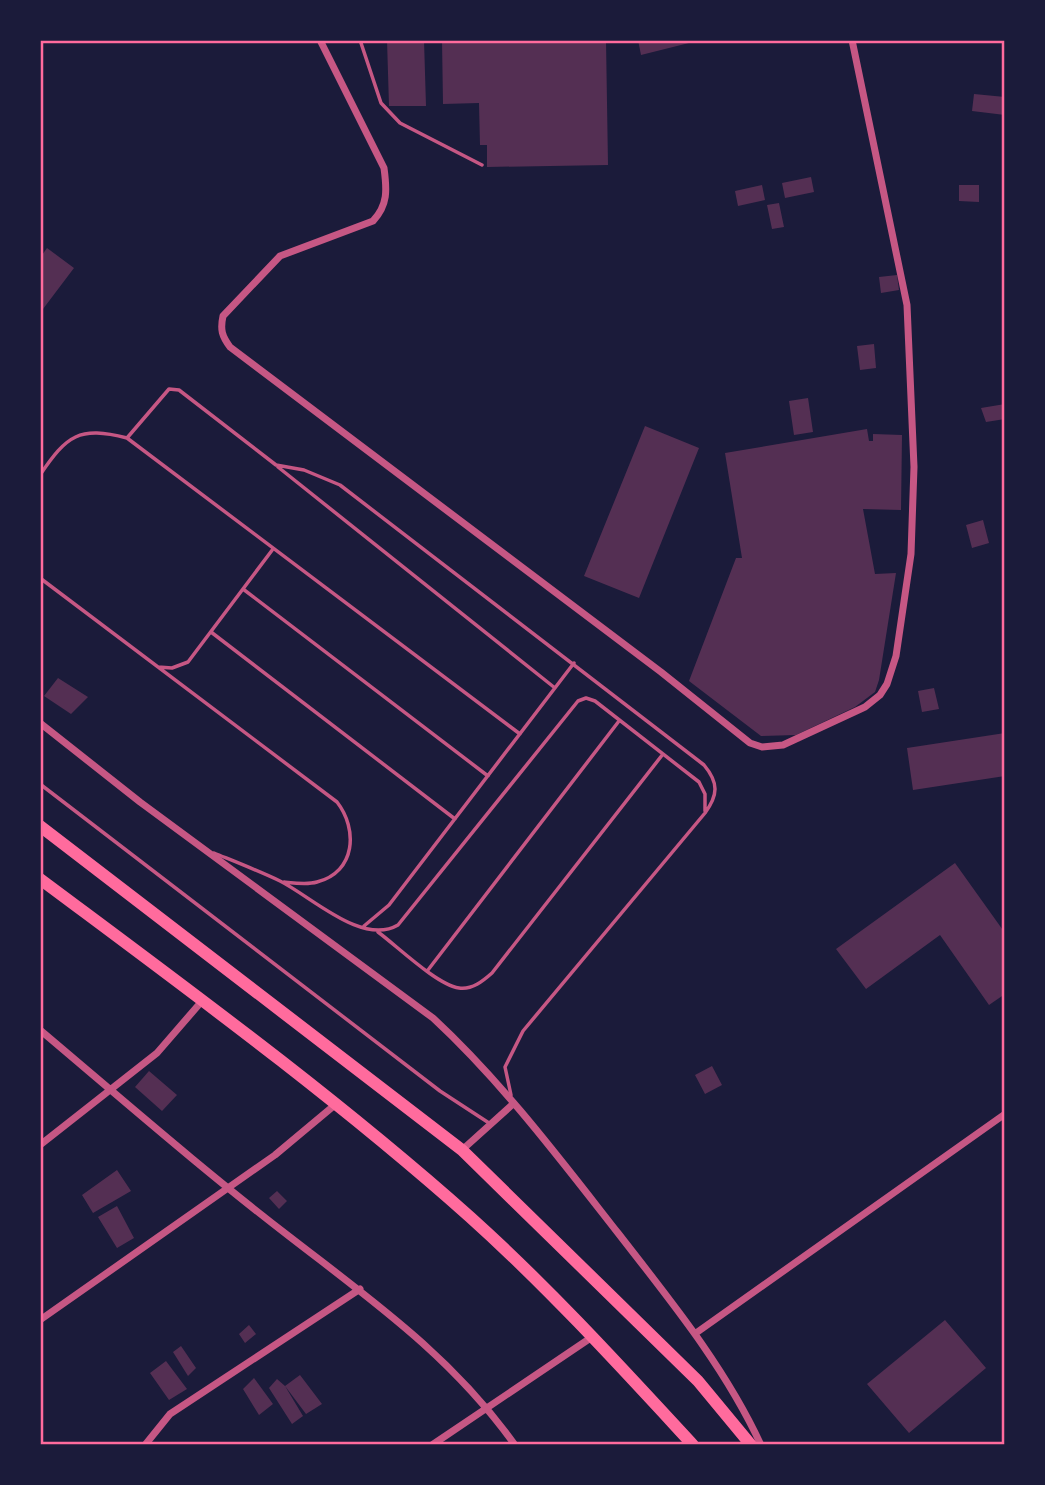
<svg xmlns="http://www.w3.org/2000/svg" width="1045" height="1485" viewBox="0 0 1045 1485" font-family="'Golos Text',sans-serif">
<rect width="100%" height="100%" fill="#1b1b3a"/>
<path fill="#542f53" d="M387,40H424L426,106H389Z
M442,40H606L608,165L487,167V145H480L479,103L443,104Z
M638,40H697V41L641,55Z
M974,94L1005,97V115L972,111Z
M811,177L814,192L785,198L782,183Z
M762,185L765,200L738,206L735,191Z
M959,185H979V202L959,201Z
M779,203L784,227L772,229L767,205Z
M47,248L74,268L40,313V258Z
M897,275L899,290L881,293L879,277Z
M874,344L876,368L860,370L857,346Z
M808,398L813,432L794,435L789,401Z
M1005,404V419L986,422L981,408Z
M645,426L699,448L639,598L584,576Z
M867,429L869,441H873V434L902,435L901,510L863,509L875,574L896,573L879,680L875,692L855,707L796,735L761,736L689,681L736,558H742L725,453Z
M983,520L989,543L972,548L966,525Z
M58,678L88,697L71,714L44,696Z
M934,688L939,709L922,712L918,691Z
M1005,733V776L913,790L907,748Z
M955,863L1005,933V994L989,1005L940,935L866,989L836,949Z
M712,1066L722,1085L705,1094L695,1075Z
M149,1071L177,1095L162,1111L135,1087Z
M117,1170L131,1191L93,1213L82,1195Z
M277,1191L287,1201L279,1209L269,1198Z
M117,1206L134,1238L117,1248L98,1217Z
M945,1320L986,1368L909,1433L867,1384Z
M249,1325L256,1334L245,1343L239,1334Z
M181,1346L196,1368L188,1376L173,1352Z
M166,1361L187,1389L169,1400L150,1373Z
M300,1375L322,1404L306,1414L285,1386L303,1416L292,1424L269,1388L277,1379L285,1386Z
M254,1378L273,1404L259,1415L243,1389Z"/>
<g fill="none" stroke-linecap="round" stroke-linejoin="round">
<path stroke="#c65784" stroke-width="3.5" d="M360,40L381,103L400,123L482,165
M127,438L169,389L179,390L276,465L304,470L340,485L704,765C719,783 718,795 705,813L523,1031L505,1067L511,1095
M278,467L555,688
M40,475C67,435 79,426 127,438L520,734
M40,578L337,802C358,829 356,872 317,882C307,885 294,883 284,882
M243,589L488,776
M211,632L455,819
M158,667L172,668L188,662L273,549
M40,784L440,1091L489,1123
M214,853C236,862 259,871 280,881C312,897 362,946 398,925L578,701L586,698L595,701L699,782L705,794V811
M364,926L389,905L574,663
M378,932C397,946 437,985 459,988C472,990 483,981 492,973L663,754
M428,970L619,721"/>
<path stroke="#c65784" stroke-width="7" d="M320,40L384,168C387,190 388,205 373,221L280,256L223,316C220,330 222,336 230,347L661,672L750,743L762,747L783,745L865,707L880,695L887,684L896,656L911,554L914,467L907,305L852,40
M40,723L140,802L433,1018C502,1082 560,1159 618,1233C670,1300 725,1367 761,1445
M40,1030C123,1100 204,1171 290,1237C374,1302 452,1357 515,1445
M40,1145L157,1053L202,1001
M462,1150L513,1104
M40,1320L275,1155L336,1104
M696,1333L1005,1114
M145,1445L170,1414L360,1289
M432,1445L592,1337"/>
<path stroke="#ff6b9d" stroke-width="12" d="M40,826L462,1150L698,1381L751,1445
M40,879C186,988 334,1096 470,1217C549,1288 621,1367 693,1445"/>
</g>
<rect width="1045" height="1485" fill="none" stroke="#1b1b3a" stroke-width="84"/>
<rect x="42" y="42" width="961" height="1401" fill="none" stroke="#ff6b9d" stroke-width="2.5"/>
</svg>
